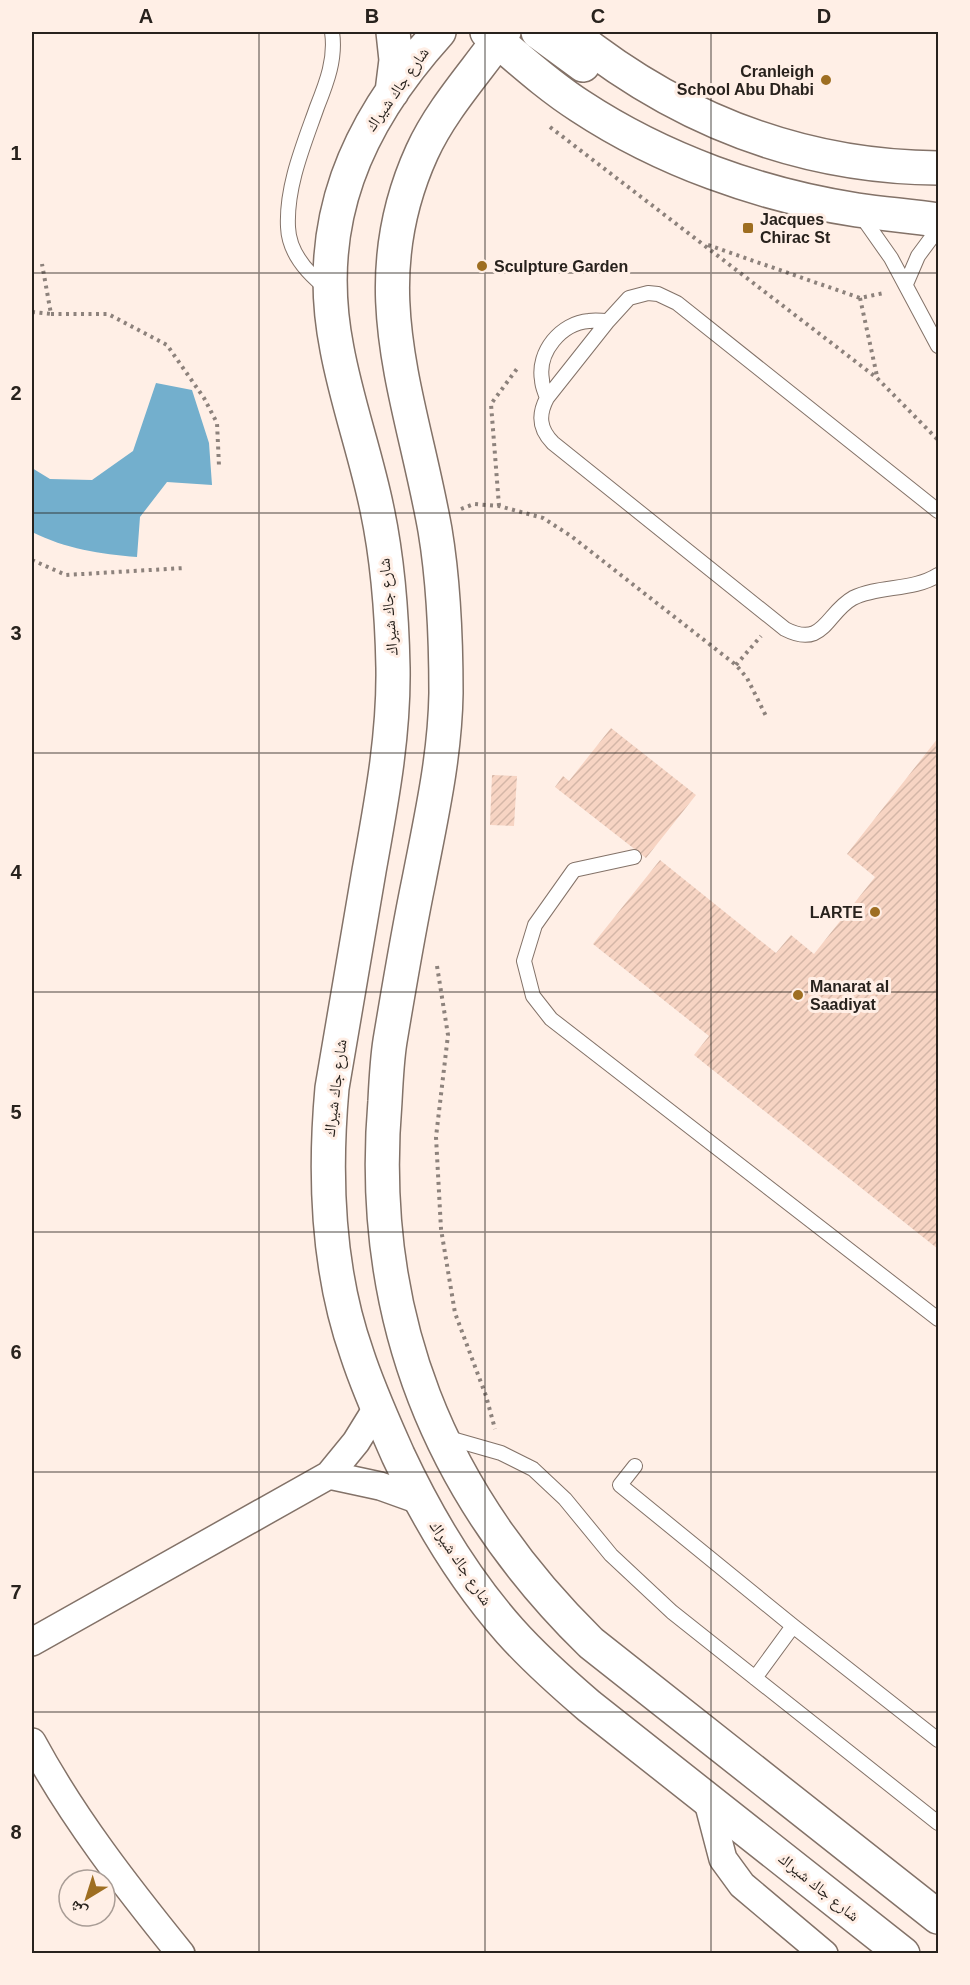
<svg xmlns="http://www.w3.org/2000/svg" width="970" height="1985" viewBox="0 0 970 1985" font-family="Arial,'Noto Naskh Arabic',sans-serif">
<defs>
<pattern id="building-hatch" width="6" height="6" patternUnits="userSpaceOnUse" patternTransform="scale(1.5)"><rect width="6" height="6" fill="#f7d4c3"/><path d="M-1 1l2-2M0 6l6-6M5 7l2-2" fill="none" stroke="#d4b6a7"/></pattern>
</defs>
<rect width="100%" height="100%" fill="#ffefe6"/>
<path fill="#73afcd" d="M156,383L192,390L209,443L212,485L167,482L140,517L137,557C100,554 66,549 32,532V468L50,479L92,480L133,451Z"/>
<path fill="url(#building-hatch)" d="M611,728L696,795L646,858L555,787L563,776L569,781Z
M938,738V1249L694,1055L709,1036L593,944L660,860L776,953L791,935L814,954L875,877L847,854Z
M492,775L517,776L514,826L490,825Z"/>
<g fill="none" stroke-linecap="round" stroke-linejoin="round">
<defs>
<path id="lane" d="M860,214L891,258L938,346
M906,284L918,256L938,229
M329,290C309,275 289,253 288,227C286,186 304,144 317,107C327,82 336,58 332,32
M547,398C545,392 542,386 542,380C537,352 561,323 589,321C595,320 602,321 608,321
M938,511L677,303L658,294L648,293L629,298L608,321L547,398C538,415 539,429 553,443L785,629C824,649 826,613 853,598C879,585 913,591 938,575
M634,857L574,870L535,925L524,961L533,996L551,1019L938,1319
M445,1437L501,1453L533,1469L565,1499L611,1555L672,1612L938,1823
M635,1466L620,1485L793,1626L938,1740
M755,1678L793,1626"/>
<path id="street" d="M329,1475L380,1486L419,1500
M32,1642L329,1475L356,1442L377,1408
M32,1742C73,1818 126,1886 181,1954
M707,1798L723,1859L742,1885L824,1954"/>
<path id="secondary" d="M439,32C356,124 312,223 337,349C347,403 366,455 377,509C388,561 392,616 393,668C394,737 381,804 369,871C357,943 344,1016 332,1088C324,1177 327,1269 357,1354C368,1388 383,1421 398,1455C428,1519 463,1578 510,1631C534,1658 561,1682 589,1706L903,1954
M487,32C517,57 547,85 580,106C662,160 760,195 857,210C884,214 911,216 938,220
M504,32C477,71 442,108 422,152C360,288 411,395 435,530C444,584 446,638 446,693C445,757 431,818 419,880C408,933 399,987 390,1041C387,1060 386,1081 385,1101C367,1315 438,1493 591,1643L938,1917
M538,32L583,65
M570,32C678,119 799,167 938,168
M392,92L396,60L393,32"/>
</defs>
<use href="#lane" stroke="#837268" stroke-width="16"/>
<use href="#street" stroke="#837268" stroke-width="30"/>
<use href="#secondary" stroke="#837268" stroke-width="36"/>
<path stroke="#8d827c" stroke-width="4" stroke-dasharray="3 4.5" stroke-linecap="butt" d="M550,127L877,378L938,440
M708,245L860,298L884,293
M860,298L877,376
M32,312L51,314L42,264
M51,314H108L167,345L204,398L217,423L219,466
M499,506L491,404L519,366
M461,509L474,504L499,506L543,518L571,536L736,665L747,678L767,718
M32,560L66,575L184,568
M736,665L761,636
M437,966L448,1035L436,1137L441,1229L455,1313L486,1396L495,1429"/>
<use href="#lane" stroke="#fff" stroke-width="14"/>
<use href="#street" stroke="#fff" stroke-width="27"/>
<use href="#secondary" stroke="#fff" stroke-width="33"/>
</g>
<path fill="none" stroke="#28221d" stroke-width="1.5" stroke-opacity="0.55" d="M259,32V1954M485,32V1954M711,32V1954M32,273H938M32,513H938M32,753H938M32,992H938M32,1232H938M32,1472H938M32,1712H938"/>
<g fill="#9e6e21" stroke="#ffefe6" stroke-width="2">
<circle cx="826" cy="80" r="6"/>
<rect x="742" y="222" width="12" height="12" rx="3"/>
<circle cx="482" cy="266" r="6"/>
<circle cx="875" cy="912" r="6"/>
<circle cx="798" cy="995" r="6"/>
</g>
<g text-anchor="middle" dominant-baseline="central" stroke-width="6" stroke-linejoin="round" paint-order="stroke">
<g font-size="16" font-weight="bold" fill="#28221d" stroke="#ffefe6" text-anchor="start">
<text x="814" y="71" text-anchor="end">Cranleigh<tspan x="814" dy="18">School Abu Dhabi</tspan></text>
<text x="760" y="219">Jacques<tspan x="760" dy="18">Chirac St</tspan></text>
<text x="494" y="266">Sculpture Garden</text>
<text x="863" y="912" text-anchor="end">LARTE</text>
<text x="810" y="986">Manarat al<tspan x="810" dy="18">Saadiyat</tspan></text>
</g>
<g font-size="16" fill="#28221d" stroke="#ffefe6">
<text transform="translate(397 89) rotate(-55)">شارع جاك شيراك</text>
<text transform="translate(388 607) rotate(-95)">شارع جاك شيراك</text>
<text transform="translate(335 1088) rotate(-83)">شارع جاك شيراك</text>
<text transform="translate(461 1563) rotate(56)">شارع جاك شيراك</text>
<text transform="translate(819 1887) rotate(39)">شارع جاك شيراك</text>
</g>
</g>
<rect width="970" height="1985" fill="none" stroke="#ffefe6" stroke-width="66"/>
<g transform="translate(87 1898) rotate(218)"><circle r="28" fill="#ffefe6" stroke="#a99d96" stroke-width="1.5"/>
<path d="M0-4.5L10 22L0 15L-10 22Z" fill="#9e6e21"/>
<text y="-9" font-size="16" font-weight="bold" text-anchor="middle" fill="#28221d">ش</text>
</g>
<rect x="33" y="33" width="904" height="1919" fill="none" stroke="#28221d" stroke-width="2"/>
<g font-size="20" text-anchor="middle" font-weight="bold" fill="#28221d">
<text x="146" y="23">A</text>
<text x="372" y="23">B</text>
<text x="598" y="23">C</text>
<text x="824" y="23">D</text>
<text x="16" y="160">1</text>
<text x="16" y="400">2</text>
<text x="16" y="640">3</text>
<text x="16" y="879">4</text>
<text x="16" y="1119">5</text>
<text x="16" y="1359">6</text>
<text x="16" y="1599">7</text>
<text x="16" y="1839">8</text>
</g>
</svg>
